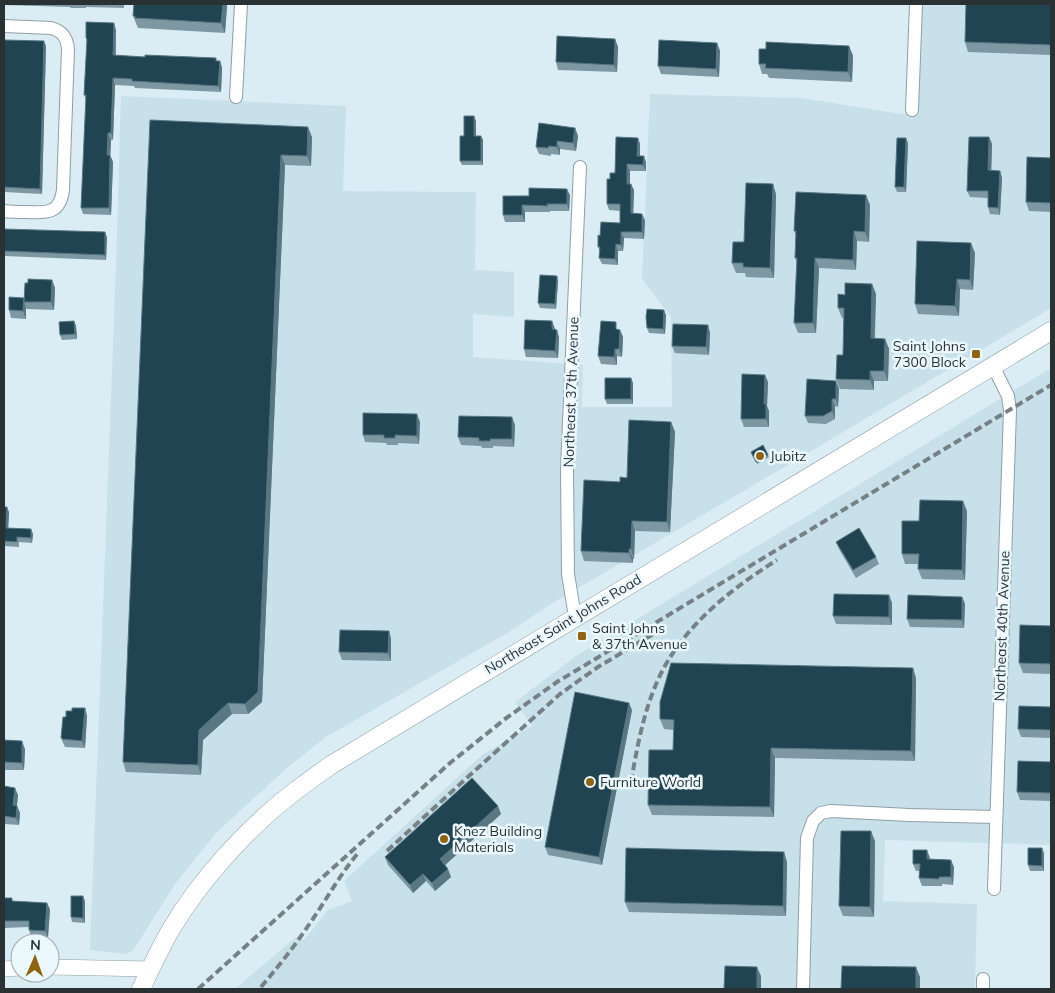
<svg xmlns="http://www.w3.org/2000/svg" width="1055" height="993" viewBox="0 0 1055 993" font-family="Mulish,sans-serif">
<rect width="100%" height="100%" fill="#dbedf4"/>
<path fill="#c7e0ea" d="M916,4H1051V308L788,465L551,604L509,632L326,737L288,767L217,832L175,884L134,949L127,954L90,950L116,265L121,96L346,106L343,191L476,192L475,270L514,272V317L473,314V357L583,365L582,407H672L671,317L642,279L650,94L802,98L913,116Z
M1051,368V845L885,840L883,901L977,904L975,989H235L296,937L304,940L328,910L352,901L344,881L482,755L532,726L515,702L576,656Z"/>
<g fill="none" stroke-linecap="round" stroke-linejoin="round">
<defs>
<path id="minor" d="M4,26L51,28C62,31 67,37 68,49L63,190C60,213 48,213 28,212C20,212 12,212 4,211
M236,97L241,4
M912,110L916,4
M993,366L1008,396L1010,410L994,889
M575,617L568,574L567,469L580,167
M803,989L807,838L813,821L821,813L831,811L909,815L996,817
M983,989V979"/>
<path id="tertiary" d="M50,967L151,969
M4,969L20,968"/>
<path id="secondary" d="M141,989C150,970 159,950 170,931C199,881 248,827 294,792C306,783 318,774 331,765L1051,331"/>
</defs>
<use href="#minor" stroke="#8e9ea5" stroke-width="14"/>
<use href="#tertiary" stroke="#8e9ea5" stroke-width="16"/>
<use href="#secondary" stroke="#8e9ea5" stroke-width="19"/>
<use href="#minor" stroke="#fff" stroke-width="12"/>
<use href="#tertiary" stroke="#fff" stroke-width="15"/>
<use href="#secondary" stroke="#fff" stroke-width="18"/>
<path stroke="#768185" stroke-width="4" stroke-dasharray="8 4" stroke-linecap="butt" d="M631,782C637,748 643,714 657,682C680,629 729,590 777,560
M387,851L470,775L560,694L598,667L655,633
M261,987C278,967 294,947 308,926C325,902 339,876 358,853
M198,989L450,763L505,719L557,682L1051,385"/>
</g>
<path fill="#7e98a3" d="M4,4H124V8L86,7V8H71L70,7L4,5Z
M134,4H226L227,6L225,33L138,28L133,16Z
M1051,4V55L968,52L965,42Z
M116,30V56L220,61L222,68L221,92L135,88L134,86L115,85L113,140H111L110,155L113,162L111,215L83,214L81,208L86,99L84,95L87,42L86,38Z
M615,39L618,47L617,72L558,70L556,62Z
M4,40L46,46L42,194L4,192Z
M717,43L720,51L719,77L661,74L658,66Z
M849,46L853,56L852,82L769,78L767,74H762L759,64L766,49Z
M474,116L476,121V136H481L483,140V165H462L460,161L464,136Z
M150,120L312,137L311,166L285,165L262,702L248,714H232L203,740L201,775L126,772L123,762Z
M575,128L578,136L576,151L560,149V155L551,154V156L539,154L536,147Z
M989,137L992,144L991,171H1000L1002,178L1000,215L990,214L988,207V198L970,197L967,191Z
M638,138L640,144V156L646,162V171H630V184L634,190L633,213L645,220L644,239L624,238L623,251H618V265L602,264L599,258L600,252L598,247L600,236L620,223V211L609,210L607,204L610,179L615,173Z
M908,143L906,192H897L895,187Z
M1051,158V212L1029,211L1026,202Z
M776,194L774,278L746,277L745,273H736L732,263L744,242Z
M570,195L569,211H550V212H525V222H505L503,215V196Z
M870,205L869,242L857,241L856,270L819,268L816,333H798L794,323L797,262L795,258L796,235L794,231Z
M4,229L107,237L106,260L4,256Z
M975,253L973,290L960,289L959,316L918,314L915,304Z
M557,276L558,281L556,309L540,308L538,303Z
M52,280L55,288L54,310L27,309L26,308V319L11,318L9,310L24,298Z
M872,284L876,294L875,339H885L889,349L888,381H874V390L840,389L836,379L843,355L844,318H842L838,308L845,295Z
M666,315L665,334L649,333L647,328Z
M74,321L76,326L77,339L62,340L60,335Z
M552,321L555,330L559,337L558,358L526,357L524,349Z
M708,325L710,333L709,355L675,353L672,346Z
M619,330H620L623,337L622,357L617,356V365L601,364L598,356Z
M631,378L633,383V404H607L605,399Z
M768,382L767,406L769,411V427H744L741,419Z
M839,388L838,407L835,406V419L826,424L808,423L805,416Z
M420,422L419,444L398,443V445H387L386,443L365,442L363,435Z
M671,422L675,432L670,532L635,531L634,559H633V563L584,561L581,551L620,482L627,478Z
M515,425L514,447L493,446V448H482L481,446L461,445L458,437Z
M751,452L768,455L769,457L757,464Z
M4,507L9,512L8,528L33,534L32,543L19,542V547L4,546Z
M967,511L965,580L922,579L918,569V564H905L902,554L919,521Z
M836,542L876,557L879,564L856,578L839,549Z
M889,595L892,603V625L836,624L833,616Z
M962,597L965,604L964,628L910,627L907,619Z
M1051,626V674L1023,673L1019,663Z
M389,631L391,639V661L342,660L339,652Z
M916,678L915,761L775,758L774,817L652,815L648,805L673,750L674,730L664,729L660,719Z
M1051,707V738L1021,737L1018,729Z
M85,708L87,716L85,748L65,747L64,745L61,738L72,711Z
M632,710L602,865L548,855L545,847Z
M4,740L25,749L24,770H4Z
M1051,762V801L1020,800L1017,792Z
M4,786L18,795L17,806L20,813L19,825L4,824Z
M501,814L445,865L451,877L435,891L426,881L413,893L388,865L385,857Z
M875,841L874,917L843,916L839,906Z
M1044,853V871H1030L1028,865Z
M930,858V859L954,867L953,885L942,884V886H922L919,878L920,871H916L913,864Z
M787,862L786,916L629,912L625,902Z
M4,898L13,901L50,909L48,937L31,936L29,930V927L4,928Z
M85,901V923L72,922L71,917Z"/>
<path fill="#587783" d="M223,4H226L227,6L225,33L221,23Z
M114,23L116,30L115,62L113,55Z
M615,39L618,47L617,72L614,65Z
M44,41L46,46L42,194L40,189Z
M717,43L720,51L719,77L716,69Z
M849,46L853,56L852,82L848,72Z
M220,61L222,68L221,92L218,86Z
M113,78L115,85L113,140L111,133Z
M474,116L476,121V140L474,136Z
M308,127L312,137L311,166L307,156Z
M575,128L578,136L576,151L573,143Z
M108,133L111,140L110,162L107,155Z
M481,136L483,140V165L481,161Z
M989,137L992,144L991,177L988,170Z
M638,138L640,144V162L637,156Z
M906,138L908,143L906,192L904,187Z
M557,141L560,149V155L557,147Z
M110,155L113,162L111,215L109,208Z
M281,155L285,165L262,702L248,714L245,704Z
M644,156L646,162V171L643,165Z
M627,164L630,171V190L627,184Z
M1000,171L1002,178L1000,215L998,208Z
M631,184L634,190L633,220L631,213Z
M773,184L776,194L774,278L770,268Z
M567,189L570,195L569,211L567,204Z
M866,195L870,205L869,242L865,232Z
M522,205L525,212V222L522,215Z
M642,214L645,220L644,239L642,232Z
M854,231L857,241L856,270L853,260Z
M105,232L107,237L106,260L105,255Z
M621,232L624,238L623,251L621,245Z
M971,243L975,253L973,290L970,280Z
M616,244L618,251V265L615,259Z
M815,258L819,268L816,333L813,323Z
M557,276L558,281L556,309L555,304Z
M957,279L960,289L959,316L955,306Z
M52,280L55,288L54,310L51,302Z
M872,284L876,294L874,349L871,338Z
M24,298V302L26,308V319L23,311Z
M664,310L666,315L665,334L663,329Z
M74,321L76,326L77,339L75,334Z
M552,321L555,329V337L552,329Z
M708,325L710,333L709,355L706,347Z
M557,330L559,337L558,358L555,351Z
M620,330L623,337L622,357L619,349Z
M885,339L889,349L888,381L884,371Z
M615,349L617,356V365L614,357Z
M870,371L874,381V390L870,380Z
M765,375L768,382L767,406L769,411V427L766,419L764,404Z
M631,378L633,383V404L631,399Z
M836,381L839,388L838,407L836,399Z
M832,399L835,406V419L832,411Z
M417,414L420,422L419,444L417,436Z
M512,417L515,425L514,447L512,439Z
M671,422L675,432L670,532L667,522Z
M963,501L967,511L965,580L962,570Z
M7,507L9,512L8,533L6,528Z
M632,521L635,531L634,559L631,549Z
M31,529L33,534L32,543L31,538Z
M629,549L633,559V563L629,553Z
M889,595L892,603V625L889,617Z
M962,597L965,604L964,628L962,620Z
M389,631L391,639V661L388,653Z
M913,668L916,678L915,761L911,751Z
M228,703L232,714L203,740L201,775L198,765L199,730Z
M629,703L632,710L602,865L599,857Z
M85,708L87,716L85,748L82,741Z
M22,741L25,749L24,770L22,763Z
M771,748L775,758L774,817L770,807Z
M15,788L18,795L16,813L13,805Z
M17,806L20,813L19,825L16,818Z
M498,806L501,814L443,867L440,859Z
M871,831L875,841L874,917L870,907Z
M1042,848L1044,853V871L1042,866Z
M927,850L930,858L929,866L927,859Z
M784,852L787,862L786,916L783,906Z
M951,860L954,867L953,885L951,877Z
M448,869L451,877L435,891L432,883Z
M423,874L426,881L413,893L410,885Z
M83,896L85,901V923L83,918Z
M47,903L50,909L48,937L45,931Z
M757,967L761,976V989H757Z
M916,967L920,977V989H916Z"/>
<path fill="#204452" stroke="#587783" d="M134,4H223L221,23L135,18V16H133Z
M966,4H1051V45L965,42Z
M86,22L114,23L113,55L145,57V55L216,58V61H220L218,86L132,81V79L113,78L111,133H108L107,155H110L109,208H81L86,95H84L87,39L86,38Z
M557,36L615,39L614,65L556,62Z
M4,40L44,41L40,189L4,187Z
M659,40L717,43L716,69L658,66Z
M766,42L849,46L848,72L765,68L766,64H759V49H766Z
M464,116H474V136H481V161H460V136H464Z
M150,120L308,127L307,156L281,155L258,692L245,704L228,703L199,730L198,765L123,762Z
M539,123L575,128L573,143L557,141V147L549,146L548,148L536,147Z
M616,137L638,138L637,156H644L643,165L627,164V184H631V213L642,214V232H621V245L616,244L615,259L599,258L600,247H598V235L600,236L601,222L620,223V204H607V179H610V173H615Z
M969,137H989L988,170L1000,171L998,208L988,207V191H967Z
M897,138H906L904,187H895Z
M1027,157L1051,158V203L1026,202Z
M746,183L773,184L770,268L743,267V263H732L733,242H744Z
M529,188L567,189V204H547L548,206L522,205V215H503V196H529Z
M796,192L866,195L865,232L854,231L853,260L815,258L813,323H794L797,258H795L796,231H794Z
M4,229L105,232V255L4,251Z
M917,241L971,243L970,280L957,279L955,306L915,304Z
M540,275L557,276L555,304L538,303Z
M28,279L52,280L51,302H24L25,283H28Z
M845,283L872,284L871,338L885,339L884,371H870V380L836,379L837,355H843L844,308H838V294L845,295Z
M9,297L24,298L23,311L9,310Z
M647,309L664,310L663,329L647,328L646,317Z
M525,320L552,321V329L557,330L555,351L524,349Z
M74,321L75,334L60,335L59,322Z
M601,321L616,322V329L620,330L619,349H615L614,357L598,356Z
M673,324L708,325L706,347L672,346Z
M742,374L765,375L764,404H766V419H741Z
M605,378H631V399H605Z
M807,379L836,381V399H832V411L823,416H805Z
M363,413L417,414V436L395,435V438H384V435H363Z
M459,416L512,417V439H490V441H479V438L458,437Z
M629,420L671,422L667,522L632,521L631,549H629V553L581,551L584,480L620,482V477L627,478Z
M763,445L768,455L756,462L751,452Z
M920,500L963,501L962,570L918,569L919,554H902V521H919Z
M4,507H7L6,528L31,529V538L17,537V542L4,541Z
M859,528L876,557L853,570L836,542Z
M834,594L889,595V617L833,616Z
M908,595L962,597V620L907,619Z
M1020,625L1051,626V664L1019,663Z
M340,630L389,631L388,653L339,652Z
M671,663L913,668L911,751L771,748L770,807L648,805L649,750H673L674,720L660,719V702Z
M575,692L629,703L599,857L545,847Z
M1019,706L1051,707V730L1018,729Z
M72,708H85L82,741L62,739V738H61L63,717H66V711H72Z
M4,740L22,741V763L4,762Z
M1018,761L1051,762V793L1017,792Z
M472,778L498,806L440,859L448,869L432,883L423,874L410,885L385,857Z
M4,786L15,788L13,805L17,806L16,818L4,816Z
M841,831H871L870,907L839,906Z
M626,848L784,852L783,906L625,902Z
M1028,848H1042V866L1028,865Z
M913,850H927V859L951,860V877H939V879L919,878L920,864H913Z
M71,896H83V918L71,917Z
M4,898H12V901L47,903L45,931L29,930V921H4Z
M725,966L757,967V989H724Z
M842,966L916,967V989H841Z"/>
<g fill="#91630f" stroke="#ebf9ff" stroke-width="2">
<rect x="971" y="349" width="10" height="10" rx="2.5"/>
<circle cx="760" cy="456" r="5"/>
<rect x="577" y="631" width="10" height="10" rx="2.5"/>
<circle cx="590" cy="782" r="5"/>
<circle cx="444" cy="839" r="5"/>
</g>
<g text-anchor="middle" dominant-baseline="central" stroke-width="5" stroke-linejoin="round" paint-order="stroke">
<g font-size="14" fill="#2a3133" stroke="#ebf9ff" text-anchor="start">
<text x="966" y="346" text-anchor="end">Saint Johns<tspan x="966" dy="16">7300 Block</tspan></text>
<text x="770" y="456">Jubitz</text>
<text x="592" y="628">Saint Johns<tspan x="592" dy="16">&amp; 37th Avenue</tspan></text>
<text x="600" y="782">Furniture World</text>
<text x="454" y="831">Knez Building<tspan x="454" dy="16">Materials</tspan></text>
</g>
<g font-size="14" fill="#2a3133" stroke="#ebf9ff">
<text transform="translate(571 392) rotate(-88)">Northeast 37th Avenue</text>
<text transform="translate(563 624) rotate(-31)">Northeast Saint Johns Road</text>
<text transform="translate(1002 626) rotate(-88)">Northeast 40th Avenue</text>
</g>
</g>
<rect width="1055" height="993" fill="none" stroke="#2a3133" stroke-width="10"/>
<g transform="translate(35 958) rotate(2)"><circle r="24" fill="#ebf9ff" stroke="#9ea9ad"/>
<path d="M0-4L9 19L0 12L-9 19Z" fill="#91630f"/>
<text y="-8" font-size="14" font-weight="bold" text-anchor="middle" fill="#2a3133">N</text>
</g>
</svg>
